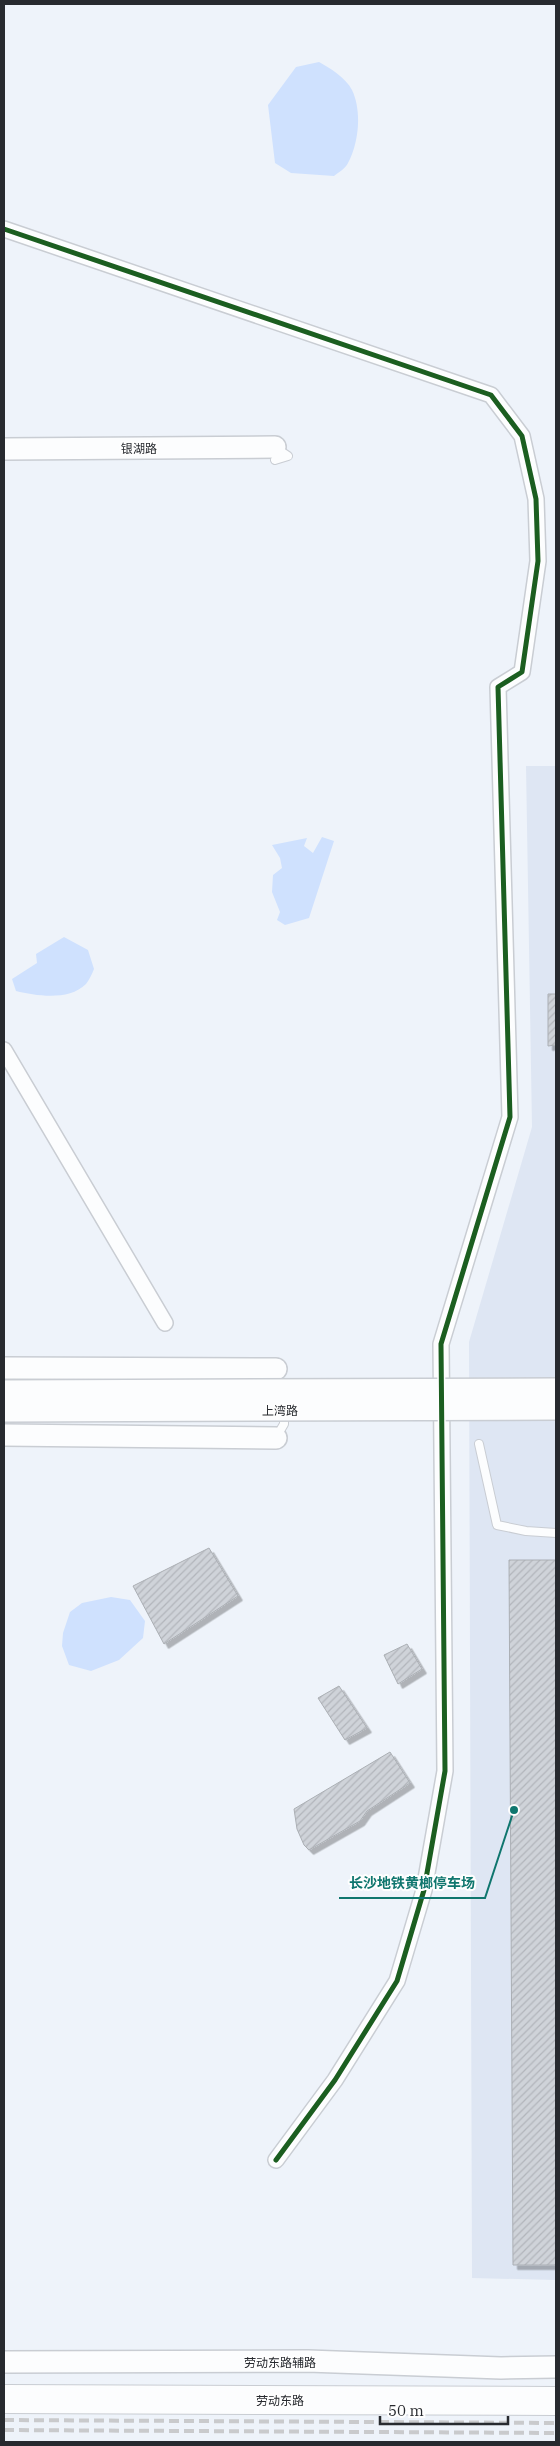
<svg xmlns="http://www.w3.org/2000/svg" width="560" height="2446" viewBox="0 0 560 2446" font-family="'IBM Plex Serif','Noto Sans SC',serif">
<defs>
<pattern id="building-hatch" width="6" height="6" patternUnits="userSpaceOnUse" patternTransform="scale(1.25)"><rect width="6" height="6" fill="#cfd3d9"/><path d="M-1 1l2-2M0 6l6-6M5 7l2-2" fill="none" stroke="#b2b5bb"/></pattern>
<filter id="shadow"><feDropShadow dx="4.5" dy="4.5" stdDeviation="0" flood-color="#0004"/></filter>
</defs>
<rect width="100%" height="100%" fill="#eef3fa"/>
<path fill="#dee6f3" d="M526,766H556V2280L472,2278L469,1342L532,1127Z"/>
<path fill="#cfe1fe" d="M319,62C330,68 346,78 352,90C362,111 359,142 348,163C346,168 339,172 334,176L291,173L275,163L268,105L296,67Z
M322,837L334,841L309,918L285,925L277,920L280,912L272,892L273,875L282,868L280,858L272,845L307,838L304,846L313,853Z
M64,937L88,950L94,969C92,974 89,980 86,984C69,1001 37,996 16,991L12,979L37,963L36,954Z
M111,1597L130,1600L145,1621L143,1638L119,1660L91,1671L69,1665L62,1646L63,1633L70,1612L82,1603Z"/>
<path fill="url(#building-hatch)" stroke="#abafb4" filter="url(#shadow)" d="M548,994H556V1045L548,1046Z
M209,1548L238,1596L164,1644L133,1586Z
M509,1560H556V2265H513Z
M407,1644L422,1669L398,1684L384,1655Z
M339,1686L367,1728L345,1740L318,1698Z
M390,1752L410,1783L367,1811L360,1821L309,1850L304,1845L297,1829L294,1809Z"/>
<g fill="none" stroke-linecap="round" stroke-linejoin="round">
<defs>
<path id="lane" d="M275,460L288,456L276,448
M277,1436L284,1424V1413
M479,1444L497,1525L526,1531L556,1533"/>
<path id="street" d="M4,229L491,395L522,436L536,499L538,561L522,672L498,687L510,1117L441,1344L445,1771L424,1890L397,1981L335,2080L276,2160
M4,1050L165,1323"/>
<path id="secondary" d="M4,449L275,447
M4,1368L276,1369
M4,1435L276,1438
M4,2362L308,2361L501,2368L556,2367"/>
<path id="highway" d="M4,2399L556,2401"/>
</defs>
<use href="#lane" stroke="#c9cdd3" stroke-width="10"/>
<use href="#street" stroke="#c9cdd3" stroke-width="18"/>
<use href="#secondary" stroke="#c9cdd3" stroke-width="24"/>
<use href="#highway" stroke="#c9cdd3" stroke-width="30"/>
<use href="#lane" stroke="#fcfdfe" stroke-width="8"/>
<use href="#street" stroke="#fcfdfe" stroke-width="15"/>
<use href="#secondary" stroke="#fcfdfe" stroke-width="21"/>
<use href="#highway" stroke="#fcfdfe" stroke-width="28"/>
<path stroke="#c9cacc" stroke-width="4" stroke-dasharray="10 5" stroke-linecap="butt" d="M4,2420L556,2423
M4,2430L556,2433"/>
<defs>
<path id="secondary-bridge" d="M4,1391L556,1389
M4,1411L556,1409"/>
</defs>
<use href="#secondary-bridge" stroke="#c9cdd3" stroke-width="24" stroke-linecap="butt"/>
<use href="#secondary-bridge" stroke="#fcfdfe" stroke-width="21"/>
<defs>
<path id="cycleway" d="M4,229L491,395L522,436L536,499L538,561L522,672L498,687L510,1117L441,1344L445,1771L424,1890L397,1981L335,2080L276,2160"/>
</defs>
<use href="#cycleway" stroke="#fefefe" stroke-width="8"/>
<use href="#cycleway" stroke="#1b5e20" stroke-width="5"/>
</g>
<g text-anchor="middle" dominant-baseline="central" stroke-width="4" stroke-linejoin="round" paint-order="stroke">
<g font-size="12" fill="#272a2f" stroke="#fefefe">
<text x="139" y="448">银湖路</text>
<text x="280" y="1410">上湾路</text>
<text x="280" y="2362">劳动东路辅路</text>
<text x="280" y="2400">劳动东路</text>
</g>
</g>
<path fill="none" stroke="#0f766e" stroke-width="2" d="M514 1810L485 1898H339"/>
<circle fill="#0f766e" stroke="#fefefe" stroke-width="2" cx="514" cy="1810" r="5"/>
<g font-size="14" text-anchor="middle" font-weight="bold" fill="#0f766e" stroke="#fefefe" stroke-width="4" stroke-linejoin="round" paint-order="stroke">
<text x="412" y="1888">长沙地铁黄榔停车场</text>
</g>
<rect width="560" height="2446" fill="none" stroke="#272a2f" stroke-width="10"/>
<path d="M380 2416v8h128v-8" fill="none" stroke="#272a2f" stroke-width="2.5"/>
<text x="388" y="2416" font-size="15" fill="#272a2f" stroke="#fefefe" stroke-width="4" paint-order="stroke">50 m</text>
</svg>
